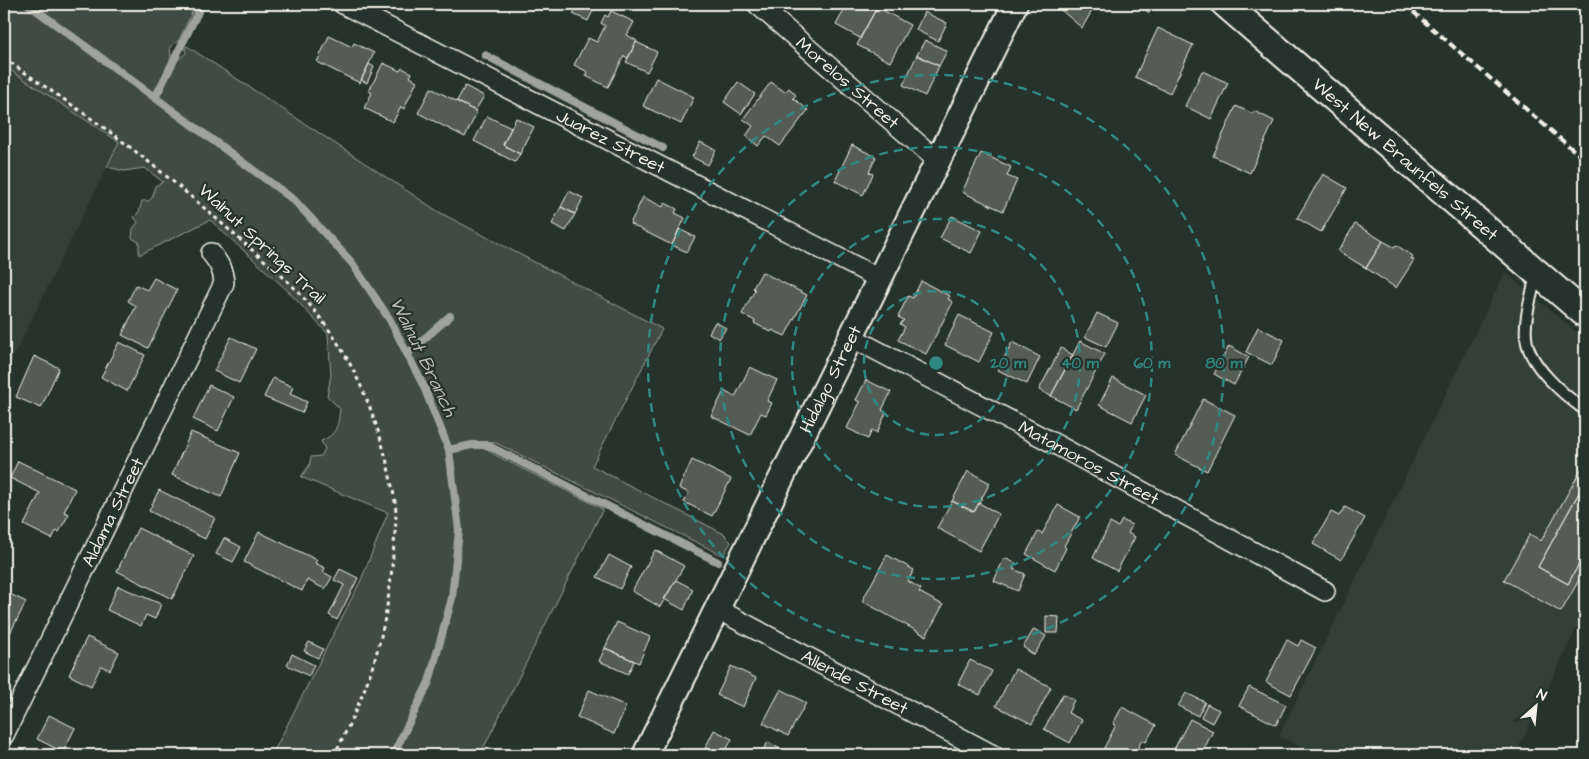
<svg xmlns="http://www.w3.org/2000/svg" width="1589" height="759" viewBox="0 0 1589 759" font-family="'Architects Daughter',sans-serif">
<rect width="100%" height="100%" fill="#26332d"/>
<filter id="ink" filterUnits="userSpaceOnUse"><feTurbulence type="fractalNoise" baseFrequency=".02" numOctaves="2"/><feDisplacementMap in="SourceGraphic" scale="10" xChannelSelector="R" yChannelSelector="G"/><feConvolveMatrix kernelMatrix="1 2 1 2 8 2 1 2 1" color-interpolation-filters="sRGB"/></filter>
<g filter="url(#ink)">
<path fill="#333f39" d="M4,66L119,142L4,376Z
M1505,272L1585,339V611L1515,755H1317L1279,736Z"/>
<path fill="#414b45" stroke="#9a9e96" d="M4,4H196L179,40L170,47L171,57L178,60L186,53L185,49L187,46L439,212L662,329L592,466L726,535L725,536L731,542L724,554L722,555L496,443L489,442L491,452L493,454L603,509L480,755H272L361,580L388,513L301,477L309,466L311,457L321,456L325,449L321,441C337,435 338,425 340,409L327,396L331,375L328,334L287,290L210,220L139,255V242L132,238L133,229L138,222L134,217L139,212L142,201H149L153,196L155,186L163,182L145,168L124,171L107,167L119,142L4,66Z"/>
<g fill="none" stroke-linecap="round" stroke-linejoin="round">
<path stroke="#9fa39b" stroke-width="8" d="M28,4L294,200L352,263L390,320L424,387L449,450L459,530L452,598L429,682L393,755
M485,55L663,148
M155,98L202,4
M407,354L450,316
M449,450L472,445H487L718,562"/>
</g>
<path fill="#525c55" stroke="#f4f1e8" d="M456,4H468L466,9Z
M578,4H596L588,21L573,14Z
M847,4H857L867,9L869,5L876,9L860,38L836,25Z
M1054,4H1096L1082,28Z
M1138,4H1157L1149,13Z
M877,7L910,25L890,62L857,45Z
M611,11L634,22L627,35L637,41L628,58L624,56L608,87L586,76L588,72L574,65L588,38L597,42L605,26L601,23L605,15L608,17Z
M924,12L947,23L938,41L916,30Z
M1158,28L1193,45L1170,93L1135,77Z
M329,36L352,47L354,43L374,53L360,83L317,62Z
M925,40L947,51L939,66L917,55Z
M636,42L657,52L647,72L626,62Z
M917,55L939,66L925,96L903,85Z
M383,63L400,71L402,68L412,73L410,77L417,81L404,109L401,107L393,122L364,108L372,93L369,91Z
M369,64L374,67L367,83L361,80Z
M1202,71L1228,83L1211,119L1185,106Z
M656,78L694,97L681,124L643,106Z
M738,82L755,94L741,114L724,102Z
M771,82L785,92L789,88L796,95L793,98L808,110L780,146L766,136L758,146L746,136L753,126L743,119Z
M465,86L484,96L475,111L457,101Z
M431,88L477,112L465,137L418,113Z
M1236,106L1253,114L1254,111L1274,121L1250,173L1213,156Z
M487,116L511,128L503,145L520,154L515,162L474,141Z
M516,118L534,127L520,154L503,145Z
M700,142L716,150L708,165L692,157Z
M852,145L876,157L869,172L873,174L863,195L835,181Z
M981,153L1011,167L1007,176L1017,180L1003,211L962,192Z
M1323,174L1347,188L1321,232L1297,218Z
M569,191L583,198L575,214L561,207Z
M643,197L663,207L665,203L677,209L675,213L685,218L672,245L630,224Z
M561,207L575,214L566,231L552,224Z
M952,216L982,231L971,253L940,238Z
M1355,224L1383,241L1366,268L1338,251Z
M679,229L695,237L687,252L672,245Z
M1383,241L1394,247L1396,245L1413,256L1411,259L1414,260L1396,288L1366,268Z
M762,272L807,295L785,336L772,330L771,332L754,323L755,321L742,314L755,290L753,288Z
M154,278L177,290L148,348L122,335L136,306L128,301L136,285L147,290Z
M921,281L950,296L948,299L953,302L926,354L898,340L905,327L900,324L904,320L898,317L908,296L913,298Z
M1097,313L1118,323L1106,347L1085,337Z
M959,315L994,332L979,362L945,345Z
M715,322L726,328L719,339L709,333Z
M1258,327L1284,340L1272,365L1246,352Z
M231,337L256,349L239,383L214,371Z
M1080,341L1105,354L1076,409L1051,396Z
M119,342L145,355L127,391L101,377Z
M1012,342L1040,357L1027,384L998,370Z
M1229,346L1249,357L1234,385L1214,374Z
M1061,348L1073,355L1051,396L1039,390Z
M34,356L59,368L41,408L16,397Z
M750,367L777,380L767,401L772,403L766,415L761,413L750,435L711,416L724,391L735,397Z
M273,378L293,387L290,394L307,402L302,413L264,397Z
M1113,378L1146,395L1132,422L1099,405Z
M866,380L891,392L882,410L886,413L877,433L872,430L868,439L847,428L860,402L856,400Z
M209,385L234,397L218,431L193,419Z
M1203,399L1235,415L1207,471L1175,455Z
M191,432L240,453L221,497L172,475Z
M692,460L731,479L712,516L684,502L689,493L679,488Z
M18,461L75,489L64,512L69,514L59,532L56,531L52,539L24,525L40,493L10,478Z
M1582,468L1585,469V482L1538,567L1568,584L1585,553V569L1561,612L1504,580L1530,534L1541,541Z
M968,471L990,483L974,512L952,501Z
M1585,482V553L1568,584L1538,567Z
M159,490L215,518L205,539L149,511Z
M952,501L974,512L979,503L999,514L979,551L937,528Z
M1058,505L1080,517L1064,546L1066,548L1055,570L1026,554L1038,532L1042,534Z
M1345,507L1365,518L1341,560L1313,544L1331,512L1339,516Z
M1122,520L1132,525L1128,533L1135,537L1117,571L1093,558L1110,523L1118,527Z
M138,528L194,556L172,599L117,571Z
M259,532L317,560L315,563L325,568L323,572L332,577L325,589L307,580L302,591L244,562Z
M224,538L241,547L233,562L216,554Z
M655,550L684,566L660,607L632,591Z
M609,555L631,567L620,589L597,577Z
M887,555L914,570L908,581L921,589L919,592L943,605L926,636L862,601Z
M1004,558L1016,563L1013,569L1025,574L1018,591L994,581Z
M340,569L358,578L337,620L329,615L344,585L334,580Z
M676,580L693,589L684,610L664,599Z
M118,586L161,604L155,619L146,615L141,626L107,610Z
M4,591L26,602L10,633L4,630Z
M1046,616L1059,617L1058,633H1046Z
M617,622L650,637L639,663L605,648Z
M1034,629L1046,636L1034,655L1023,647Z
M87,637L119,652L110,670L101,666L91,686L69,675Z
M1287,640L1298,646L1301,640L1316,648L1291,695L1266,682Z
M309,642L323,649L318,658L304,651Z
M605,648L634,661L628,674L599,661Z
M292,654L314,665L309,676L287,665Z
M970,660L992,671L980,695L958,684Z
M731,666L756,678L743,707L717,695Z
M1015,669L1051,687L1032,724L996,706Z
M1249,687L1286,705L1276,725L1239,706Z
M781,689L806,703L788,736L763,723Z
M589,690L626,706L614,734L577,717Z
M1186,693L1205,702L1198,716L1178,706Z
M1063,694L1074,700L1068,713L1082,720L1070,743L1044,729Z
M1207,704L1219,710L1212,723L1201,717Z
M1122,707L1156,725L1146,742L1142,740L1134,755H1113L1103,750L1116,725L1113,724Z
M49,715L75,728L63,752L37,739Z
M1190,719L1213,731L1201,755H1171Z
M714,730L732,739L725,752L733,755H702Z
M768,742L785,751L783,755H760Z"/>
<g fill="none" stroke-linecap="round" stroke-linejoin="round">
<defs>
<path id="service" d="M1536,276C1532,295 1524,317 1526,337C1528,365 1564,395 1585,410"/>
<g id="minor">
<path id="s1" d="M343,4L880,279"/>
<path id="s2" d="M757,4L938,161"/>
<path id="s3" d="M851,337L1057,445L1325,591"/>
<path id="s4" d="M717,609L993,755"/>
<path id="s5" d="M4,735L224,283C223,270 219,263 211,253"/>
</g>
<g id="tertiary">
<path id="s6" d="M645,755L1015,4"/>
</g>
<g id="secondary">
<path id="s7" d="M1225,4L1585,314"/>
</g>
</defs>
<use href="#service" stroke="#f4f1e8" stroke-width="14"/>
<use href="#minor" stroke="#f4f1e8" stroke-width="22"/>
<use href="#tertiary" stroke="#f4f1e8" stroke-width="28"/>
<use href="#secondary" stroke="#f4f1e8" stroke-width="30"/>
<path stroke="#f4f1e8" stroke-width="3" stroke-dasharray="4 4" stroke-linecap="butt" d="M4,58C49,90 96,120 140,155C173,181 206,209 237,237C261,258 288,279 308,303C349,350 374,407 388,467C391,483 396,499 396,515C396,528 394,542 393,555C387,633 371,685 334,755"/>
<use href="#service" stroke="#26332d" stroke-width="10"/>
<use href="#minor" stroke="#26332d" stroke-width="19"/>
<use href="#tertiary" stroke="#26332d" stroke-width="24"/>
<use href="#secondary" stroke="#26332d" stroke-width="26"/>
<path stroke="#f4f1e8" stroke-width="4" stroke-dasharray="8 4" stroke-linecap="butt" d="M1404,4L1585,160"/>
</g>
</g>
<g fill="none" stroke="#318880" stroke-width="2.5" stroke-dasharray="9 6">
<circle cx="936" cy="363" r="72"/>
<circle cx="936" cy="363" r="144"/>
<circle cx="936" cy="363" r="216"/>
<circle cx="936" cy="363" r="288"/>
</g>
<g text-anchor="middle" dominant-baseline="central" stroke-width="4.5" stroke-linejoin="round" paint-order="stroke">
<g font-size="18" fill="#f4f1e8" stroke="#26332d">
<text stroke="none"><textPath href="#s2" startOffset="120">Morelos Street</textPath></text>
<text stroke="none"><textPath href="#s1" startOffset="301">Juarez Street</textPath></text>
<text stroke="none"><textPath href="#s7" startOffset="238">West New Braunfels Street</textPath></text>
<text transform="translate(262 244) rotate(43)">Walnut Springs Trail</text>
<text stroke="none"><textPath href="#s6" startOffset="419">Hidalgo Street</textPath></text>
<text stroke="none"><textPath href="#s3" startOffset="269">Matamoros Street</textPath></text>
<text stroke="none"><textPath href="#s5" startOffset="248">Aldama Street</textPath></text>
<text stroke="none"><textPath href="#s4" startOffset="156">Allende Street</textPath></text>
</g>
<g font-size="19" font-style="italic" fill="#bcbdb5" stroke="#26332d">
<text transform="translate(423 357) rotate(64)">Walnut Branch</text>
</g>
</g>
<circle cx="936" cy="363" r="8" fill="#318880" stroke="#26332d" stroke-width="2.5"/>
<g font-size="15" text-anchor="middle" font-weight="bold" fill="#318880" stroke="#26332d" stroke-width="4.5" stroke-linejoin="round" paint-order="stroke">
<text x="1008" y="368">20 m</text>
<text x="1080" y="368">40 m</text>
<text x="1152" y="368">60 m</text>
<text x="1224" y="368">80 m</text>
</g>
<rect width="1589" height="759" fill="none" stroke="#26332d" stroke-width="20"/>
<rect x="10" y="10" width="1569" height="739" fill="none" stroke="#f4f1e8" stroke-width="2" filter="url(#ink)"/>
<g transform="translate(1536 706) rotate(27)" stroke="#26332d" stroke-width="4" paint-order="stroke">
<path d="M0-4L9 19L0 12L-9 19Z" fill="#f4f1e8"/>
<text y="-8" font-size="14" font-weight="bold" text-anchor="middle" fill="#f4f1e8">N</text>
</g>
</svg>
